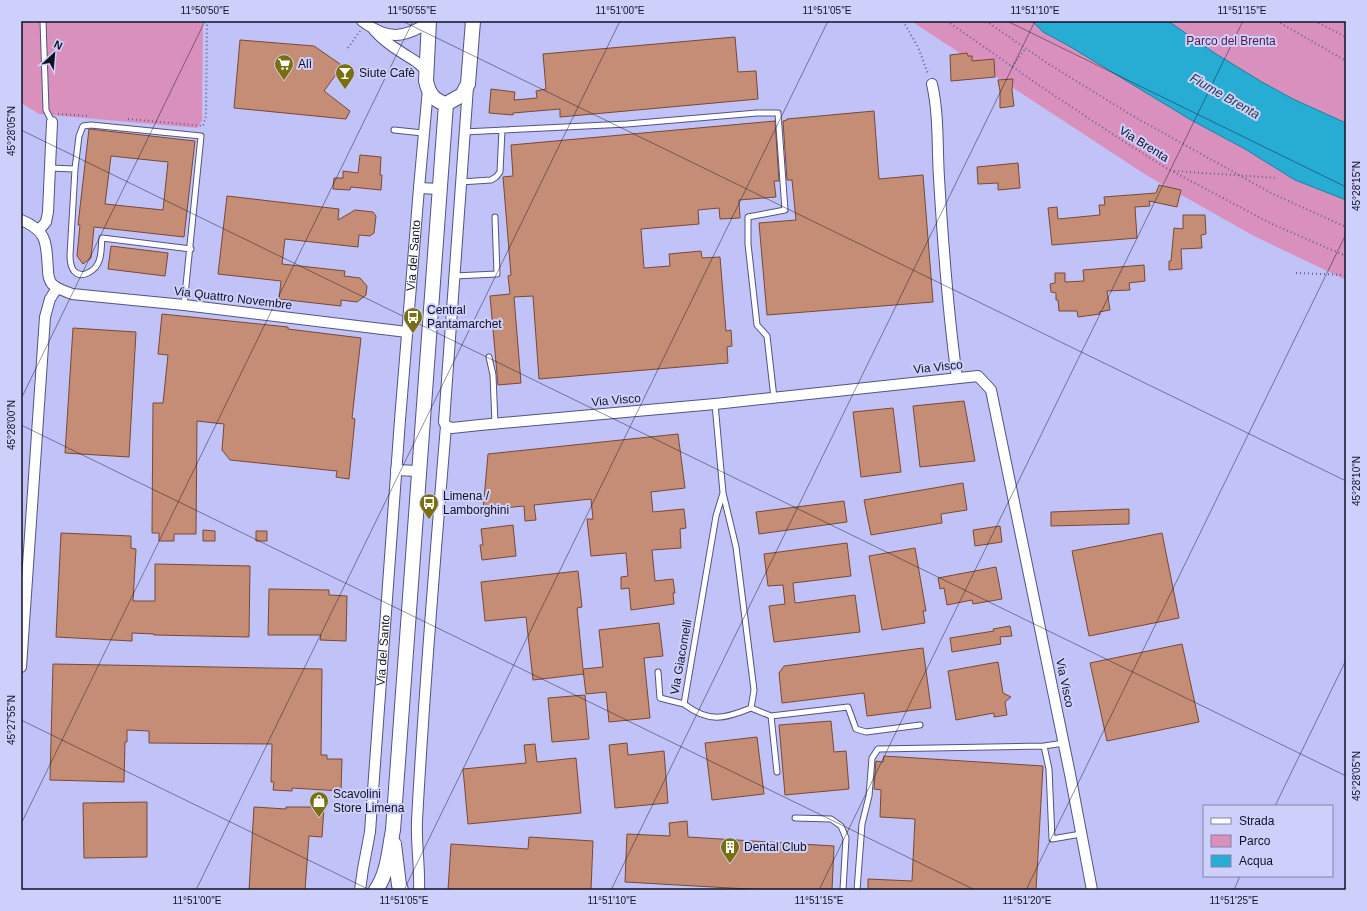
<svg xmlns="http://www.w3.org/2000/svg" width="1367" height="911" viewBox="0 0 1367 911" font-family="Arial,sans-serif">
<rect width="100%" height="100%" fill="#c0c2f8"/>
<path fill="#da90bd" d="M21,21H203L202,121L197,128L39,114L21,103Z
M911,21H1032L1043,32L1069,46L1191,120L1245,149L1295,180L1346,200V280L1254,236L1146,175Z
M1168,21H1346V123C1328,115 1310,108 1293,99C1249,77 1208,49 1168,21Z"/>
<path fill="#27add4" stroke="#207e9f" d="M1032,21H1168L1213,52L1262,82L1293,99L1346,123V200L1295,180L1245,149L1191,120L1069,46L1043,32Z"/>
<path fill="#c58d76" stroke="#7a4833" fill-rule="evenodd" d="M735,37L738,72L756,71L758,99L560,117V109L513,113V115L489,113L491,89L515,92L514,100L537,98L536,91L546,89L543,54Z
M240,40L314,46L340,64V69L324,91L350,111L346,119L234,108Z
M967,53L968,56H972V61L994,59L995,77L951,81L950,55Z
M1013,79L1012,90L1014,106L1000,108V91L998,80Z
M874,111L879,179L923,175L933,302L767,315L759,223L796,220L792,180H787L783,121L787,120V119Z
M775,121L779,181H774L776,197L739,200L740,218L720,219L719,208L698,210L699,224L641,229L644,268L670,266L669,254L701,251L702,258L720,257L726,331L731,330L732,346L727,347L728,363L539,379L533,296L514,297L521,383L498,385L490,296L510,294L508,276L511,275L503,177L513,176L511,145Z
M89,129L195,141L184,237L94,227L91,258L83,264L77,256L80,225H78ZM111,156L168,162L163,210L105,204Z
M360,155L381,157L380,175H382L381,190L351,187L350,190L333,189L334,178H343V171L358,173Z
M1018,163L1020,188L998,190V183L978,184L977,167Z
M1159,185L1181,190L1177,207L1149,201L1150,206L1135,207L1137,238L1052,245L1048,208L1057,207L1058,219L1100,215L1099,205H1105L1104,197L1156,193Z
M227,196L339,209L338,220L355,210L373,212L376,216L374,233L370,236L359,235L358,247L285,239L282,264L345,271L344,276L360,278L367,286L366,295L357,302L341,300V306L279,299L281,281L218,274Z
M1183,215H1205L1206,234L1201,235L1202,248L1181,249L1182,269L1169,270V261H1171L1174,228L1183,229Z
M111,246L168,253L165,276L108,269Z
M1144,265L1145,281L1129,283L1130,290L1107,291L1110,310L1099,312L1100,314L1078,317L1077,311H1059L1058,300H1056V293L1051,292L1050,284L1055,283V273H1065V282L1084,281L1083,270Z
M162,314L288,327V329L361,338L352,418L355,419L349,479L336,477L337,471L230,460L222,450L224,424L197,421L196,534H174V541H159V533H152L153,403H163L168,355L158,354Z
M73,328L136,332L129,457L65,453Z
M964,401L975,461L920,467L913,406Z
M893,408L901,472L861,477L853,412Z
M678,434L685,488L651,492L653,512L684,509L686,528L680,529L681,548L652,550L655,581L673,579L675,593H673L674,604L631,610L629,588L621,589V577L628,576L626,553L591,556L587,519H593L591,499L534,505L536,520L525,521L524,506L483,510L488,454Z
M963,483L967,510L941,514L942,523L871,535L864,500Z
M844,501L847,522L759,534L756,512Z
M1129,509V524L1051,526V512Z
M513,525L516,556L482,560L480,545H483L481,529Z
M1000,526L1002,542L975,546L973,530Z
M203,530L215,531V541H203Z
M256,531H267V541H256Z
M61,533L131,536V548L136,549L133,601H155V564L250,566L249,637L154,635V634L132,633V641L56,637Z
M1162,533L1179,618L1089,636L1072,551Z
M847,543L851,576L793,583L795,603L855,595L860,632L774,642L769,606L785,604L783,585L768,586L764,554Z
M915,548L926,611H923L925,623L882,630L869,556Z
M996,567L1002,599L973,604L972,600L947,605L944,588L940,589L938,578Z
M578,571L582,607L577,608L583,669L603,667L599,630L659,623L663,656L644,658L650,718L609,722L606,692L586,694L583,670L584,674L533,680L526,617L485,621L481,582Z
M269,589L329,590V595L347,596L346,641L320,640L321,635H268Z
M1010,626L1012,636L1000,637L1001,644L952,652L950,638L994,631L993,629Z
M1182,644L1199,722L1107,741L1090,663Z
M923,648L931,708L867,716L864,693L782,703L779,673L784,666Z
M998,662L1003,693L1011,697L1005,702L1007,715L994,717V713L956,720L948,671Z
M53,664L322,669L321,755H327V759H342L341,791L292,788V791L273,790L274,782H271L272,744L149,743V731L127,730V742H125L124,782L50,780Z
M585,695L589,739L552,742L548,698Z
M831,721L834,752L846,751L849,789L785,795L779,725Z
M757,737L764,794L712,800L705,743Z
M627,743L628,755L664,751L668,803L615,808L609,745Z
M535,744L537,762L576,758L581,813L468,824L463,769L526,763L524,745Z
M884,756L1043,766L1036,890H868V879L912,881L915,819L880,817L881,790L874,789L876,761L883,762Z
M147,802V857L84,858L83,803Z
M254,807L286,809V807H324L322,837L309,836L305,890H249Z
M687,821L688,837L834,846L832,890H765L625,882L627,834L670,836L669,823Z
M529,837L593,841L591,890H448L451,844L528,849Z"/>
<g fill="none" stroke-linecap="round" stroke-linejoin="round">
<defs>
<path id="lane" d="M43,21L46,110L52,122
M394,130L423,133
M464,132L627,124L757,113H778L785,210L748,217V244L757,325L767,336L774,398
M50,168L75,169
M460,182L491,180L496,177L500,172L502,130
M454,276L497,274L495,217
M184,305L201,136L91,125L83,126L79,136L75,169L70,255C70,260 70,266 74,271C82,280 96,270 99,261C102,254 101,245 102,238L191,249
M489,357L493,375L495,424
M715,404L723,493L716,516L684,704C709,723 724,719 751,708L754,690L736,547L723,493
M658,672L660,698L684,704
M751,708L771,716L848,707L856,729L866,732L920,725
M771,716L777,772
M1044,746L1049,769L1052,839L1081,834
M795,818L831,819L841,826L846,838L843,890
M857,890L862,824L869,796L872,758L878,749L1044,746L1064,743"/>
<g id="street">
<path d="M362,21C388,40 403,39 429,22"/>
<path d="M374,30C382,39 391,46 401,52C411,59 418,61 426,71"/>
<path d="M932,84C939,115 937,146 939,178C943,245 948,312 957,378"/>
<path d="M419,188L440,189"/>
<path d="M21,220C48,231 46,243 48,270C48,275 49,280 52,284C57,289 65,291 72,294L184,305L407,332"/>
<path d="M39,230L46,222L48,212L52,122"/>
<path d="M446,426L452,428L480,425L715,404L978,376L991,390L1070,774L1092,890"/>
<path d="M396,470L418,471"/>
<path d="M21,667L45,317L50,299L57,288"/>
<path id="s1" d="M360,890L363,869L370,832L400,420L419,188L428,89"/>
<path d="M419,890C420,867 416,844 417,821C424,689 435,557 446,426L444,422L468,87"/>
</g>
<path id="secondary" d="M429,21L426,81C429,94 433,100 446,104L462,95L468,84L473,21
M394,844L399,885L401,890
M376,890C388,873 389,850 393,830L446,104"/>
</defs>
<use href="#lane" stroke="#535383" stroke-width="7"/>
<use href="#street" stroke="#535383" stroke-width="12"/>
<use href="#secondary" stroke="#535383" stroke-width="16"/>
<path stroke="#636488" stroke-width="2" stroke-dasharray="1 3" stroke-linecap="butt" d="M903,21L918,47L928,74
M947,21L1037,84L1120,139L1166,168L1272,224L1346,256
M986,21L1047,63L1133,116L1273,194L1346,227
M1277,21L1346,61
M1315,21L1346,37
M348,48L360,31
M1012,67L1025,49
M58,114L90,116
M128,119L203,126L206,116L207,21
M1174,171L1278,178
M1296,273L1346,275"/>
<use href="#lane" stroke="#fff" stroke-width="5"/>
<use href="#street" stroke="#fff" stroke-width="10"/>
<use href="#secondary" stroke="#fff" stroke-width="14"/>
</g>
<path fill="none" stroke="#111124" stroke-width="1" stroke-opacity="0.45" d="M402,21L1346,481M1007,21L1346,187M21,130L1346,776M21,399L205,21M21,425L975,890M21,720L370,890M1275,806L1346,660M21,824L413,21M196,890L620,21M404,890L828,21M611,890L1035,21M819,890L1243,21M1026,890L1346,234M1234,890L1240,876"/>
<defs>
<symbol id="supermarket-pin" viewBox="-11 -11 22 30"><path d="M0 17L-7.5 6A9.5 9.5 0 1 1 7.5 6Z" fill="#796f0f" stroke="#ced0fc"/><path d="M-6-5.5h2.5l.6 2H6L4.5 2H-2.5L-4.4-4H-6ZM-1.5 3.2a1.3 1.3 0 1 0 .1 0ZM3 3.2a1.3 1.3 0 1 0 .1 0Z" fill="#fff"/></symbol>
<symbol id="bar-pin" viewBox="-11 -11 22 30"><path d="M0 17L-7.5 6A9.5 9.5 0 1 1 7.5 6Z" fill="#796f0f" stroke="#ced0fc"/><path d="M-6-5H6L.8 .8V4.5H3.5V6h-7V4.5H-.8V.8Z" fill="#fff"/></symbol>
<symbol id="bus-pin" viewBox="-11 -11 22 30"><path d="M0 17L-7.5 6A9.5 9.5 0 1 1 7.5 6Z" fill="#796f0f" stroke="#ced0fc"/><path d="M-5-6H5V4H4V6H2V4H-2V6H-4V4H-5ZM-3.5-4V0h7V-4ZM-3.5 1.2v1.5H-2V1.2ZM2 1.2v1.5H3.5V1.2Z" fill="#fff"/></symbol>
<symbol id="shop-pin" viewBox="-11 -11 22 30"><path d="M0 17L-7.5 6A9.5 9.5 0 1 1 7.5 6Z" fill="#796f0f" stroke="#ced0fc"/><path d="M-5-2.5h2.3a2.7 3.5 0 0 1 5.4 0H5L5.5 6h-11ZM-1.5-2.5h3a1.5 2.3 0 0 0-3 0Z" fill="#fff"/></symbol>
<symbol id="building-pin" viewBox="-11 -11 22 30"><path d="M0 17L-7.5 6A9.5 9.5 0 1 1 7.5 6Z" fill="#796f0f" stroke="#ced0fc"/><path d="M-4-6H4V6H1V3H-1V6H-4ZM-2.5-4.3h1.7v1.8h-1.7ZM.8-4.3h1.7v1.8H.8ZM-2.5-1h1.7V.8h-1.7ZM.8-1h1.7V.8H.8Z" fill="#fff"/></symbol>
</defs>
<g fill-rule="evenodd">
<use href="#supermarket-pin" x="273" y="53" width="22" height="30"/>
<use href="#bar-pin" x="334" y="62" width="22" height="30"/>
<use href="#bus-pin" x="402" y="306" width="22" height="30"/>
<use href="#bus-pin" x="418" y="492" width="22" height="30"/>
<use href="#shop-pin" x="308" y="790" width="22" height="30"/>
<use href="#building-pin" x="719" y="836" width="22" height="30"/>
</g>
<g text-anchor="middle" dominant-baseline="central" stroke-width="4" stroke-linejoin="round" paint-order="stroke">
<g font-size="12" fill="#571642" stroke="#ced0fc">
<text x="1231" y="41">Parco del Brenta</text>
</g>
<g font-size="12" fill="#111124" stroke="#ced0fc" text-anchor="start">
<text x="298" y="64">Alì</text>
<text x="359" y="73">Siute Cafè</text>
<text x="427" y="310">Central<tspan x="427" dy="14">Pantamarchet</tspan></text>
<text x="443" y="496">Limena /<tspan x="443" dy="14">Lamborghini</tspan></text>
<text x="333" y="794">Scavolini<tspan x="333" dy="14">Store Limena</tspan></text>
<text x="744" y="847">Dental Club</text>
</g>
<g font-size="12" fill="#111124" stroke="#ced0fc">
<text transform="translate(1144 144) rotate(32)">Via Brenta</text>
<text stroke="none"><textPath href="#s1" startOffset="637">Via del Santo</textPath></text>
<text transform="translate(233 298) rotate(7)">Via Quattro Novembre</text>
<text transform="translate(938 367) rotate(-6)">Via Visco</text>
<text transform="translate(616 400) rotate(-5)">Via Visco</text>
<text stroke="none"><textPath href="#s1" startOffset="241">Via del Santo</textPath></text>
<text transform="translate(681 657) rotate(-80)">Via Giacomelli</text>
<text transform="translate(1065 683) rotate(78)">Via Visco</text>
</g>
<g font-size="13" font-style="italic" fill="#253f49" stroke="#ced0fc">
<text transform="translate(1225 96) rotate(30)">Fiume Brenta</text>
</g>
</g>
<rect width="1367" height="911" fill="none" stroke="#ced0fc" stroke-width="44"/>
<rect x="1203" y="805" width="130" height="72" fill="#ced0fc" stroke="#8284a6"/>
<rect x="1211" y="818" width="20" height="6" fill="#ffffff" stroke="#8284a6"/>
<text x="1239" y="825" font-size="12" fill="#111124">Strada</text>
<rect x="1211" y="835" width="20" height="12" fill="#da90bd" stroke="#8284a6"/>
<text x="1239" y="845" font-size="12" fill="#111124">Parco</text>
<rect x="1211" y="855" width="20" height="12" fill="#27add4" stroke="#8284a6"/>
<text x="1239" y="865" font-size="12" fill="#111124">Acqua</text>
<g transform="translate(54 54) rotate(26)" stroke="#ced0fc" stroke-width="3" paint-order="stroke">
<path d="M0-3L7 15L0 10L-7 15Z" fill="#111124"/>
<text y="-6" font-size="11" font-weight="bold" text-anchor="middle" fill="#111124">N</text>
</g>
<rect x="22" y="22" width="1323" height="867" fill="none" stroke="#111124" stroke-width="1.5"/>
<g font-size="10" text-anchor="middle" fill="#111124">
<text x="205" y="14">11°50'50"E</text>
<text x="412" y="14">11°50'55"E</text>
<text x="620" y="14">11°51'00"E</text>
<text x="827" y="14">11°51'05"E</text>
<text x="1035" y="14">11°51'10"E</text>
<text x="1242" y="14">11°51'15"E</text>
<text transform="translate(11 131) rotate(-90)" y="4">45°28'05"N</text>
<text transform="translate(1356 186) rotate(-90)" y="4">45°28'15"N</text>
<text transform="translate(11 425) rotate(-90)" y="4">45°28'00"N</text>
<text transform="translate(1356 481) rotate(-90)" y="4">45°28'10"N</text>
<text transform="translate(11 720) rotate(-90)" y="4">45°27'55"N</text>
<text transform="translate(1356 776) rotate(-90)" y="4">45°28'05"N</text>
<text x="197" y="904">11°51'00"E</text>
<text x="404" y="904">11°51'05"E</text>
<text x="612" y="904">11°51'10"E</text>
<text x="819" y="904">11°51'15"E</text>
<text x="1027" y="904">11°51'20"E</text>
<text x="1234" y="904">11°51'25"E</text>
</g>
</svg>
